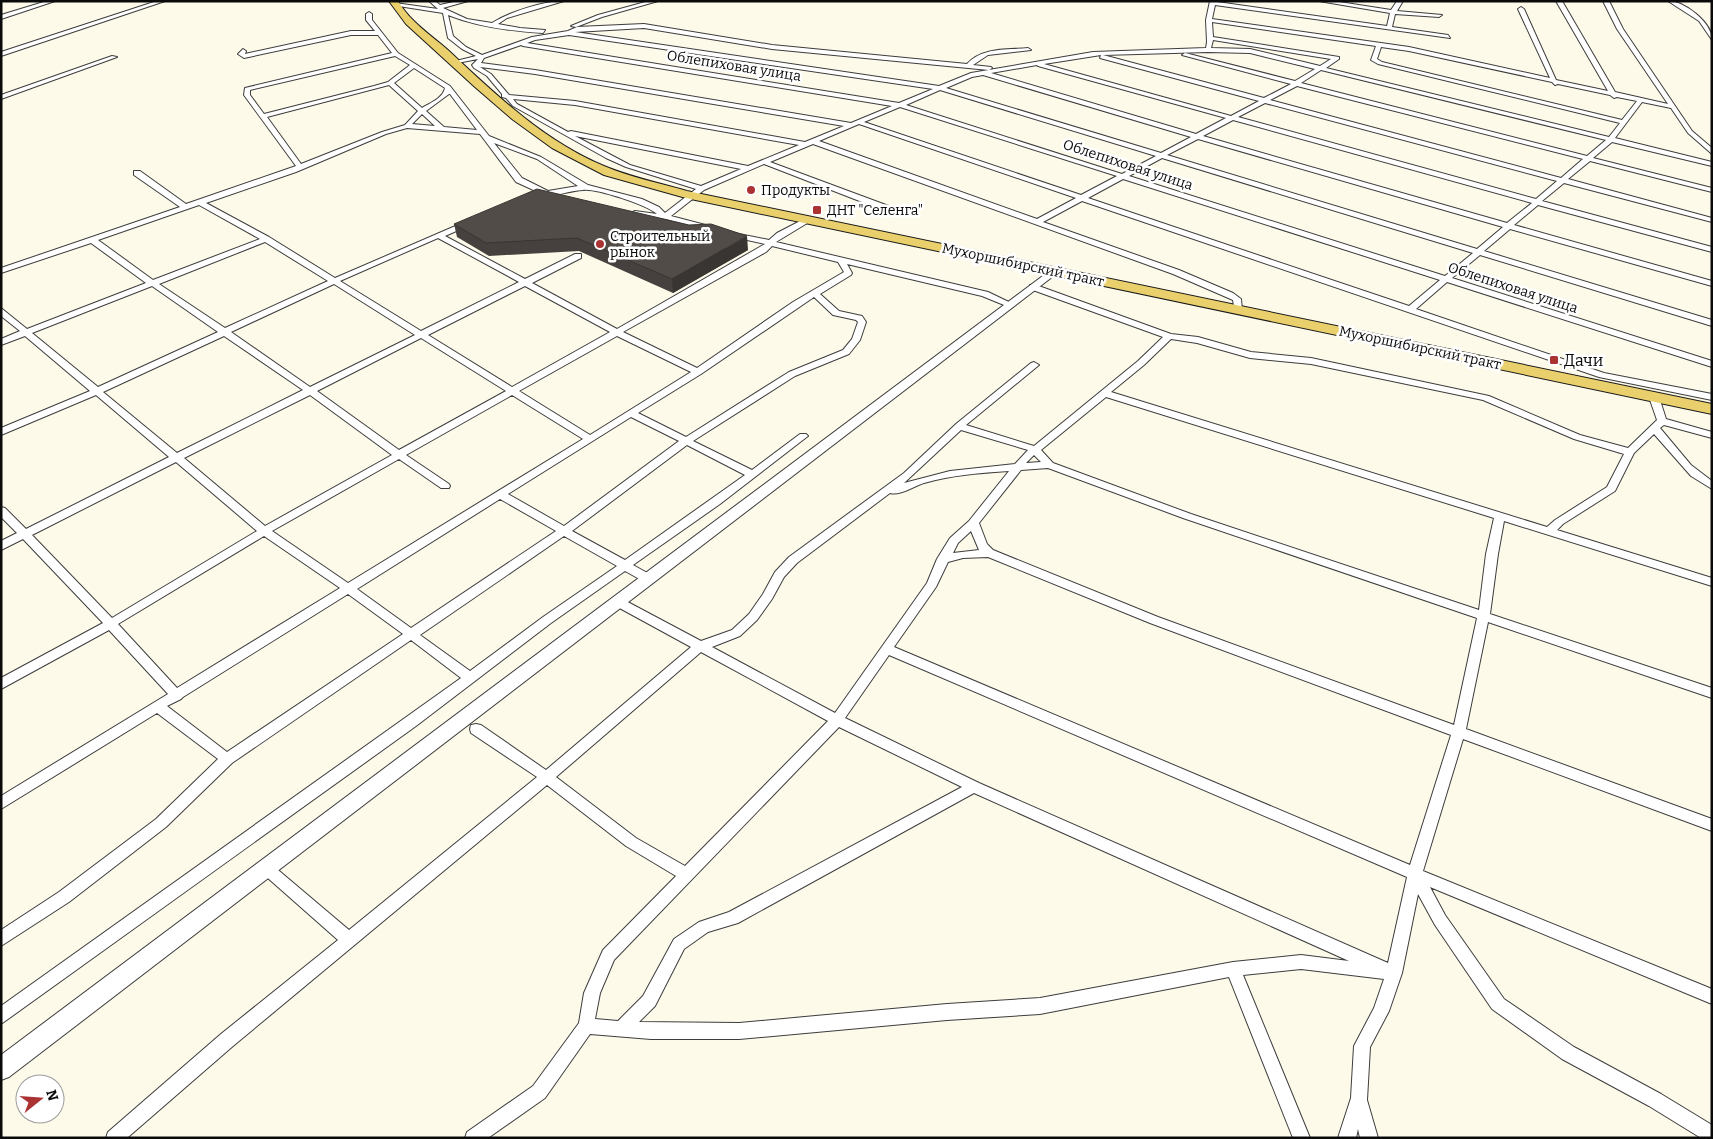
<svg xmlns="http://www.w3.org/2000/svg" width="1713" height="1139" viewBox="0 0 1713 1139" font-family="Bitter,serif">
<rect width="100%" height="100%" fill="#fdfaea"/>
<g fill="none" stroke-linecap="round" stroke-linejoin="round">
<defs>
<path id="minor" d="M47,1H55L1,19V15Z
M157,1H165L1,56V52Z
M429,1H435L440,5L458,1H468L443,8L467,19L492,23C509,12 544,1 564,1L507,18L498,24L520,28L545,30L543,33C511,31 478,27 448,15L453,36L466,47L482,55L532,37L568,31L577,27L644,24L772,45L967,64C982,47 1007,50 1028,48L1031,50L988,55L973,65L991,67L992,68L989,70L772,49L644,28L575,32L939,86L971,73L1093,52L1206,48L1207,42L1206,20L1210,1L1387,26L1390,13L1319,1H1333L1391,10L1397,1H1403L1397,11L1442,15L1439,17L1395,14L1392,27L1448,35L1450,38L1215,5L1212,19L1409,47L1550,78L1518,9L1521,7L1524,9L1556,80L1608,91L1556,1H1562L1615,92L1668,104L1617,29L1603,1H1609L1623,29L1692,131L1712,148V154L1688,133L1671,108L1642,102L1615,138L1712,162V166L1612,142L1593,158L1712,188V192L1590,161L1568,179L1712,218V222L1564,183L1542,201L1712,247V252L1538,205L1514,225L1712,281V286L1510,229L1484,251L1712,320V326L1480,255L1452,278L1712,361V367L1447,282L1416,309L1604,373L1712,394V400L1599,377L1082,201L1043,222L1179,270L1233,293L1241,299L1242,310L1241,312H1235L1233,300L1173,274L813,144L770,162L894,208V212H888L764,164L704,190L671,216L713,227L714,229L710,231L665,219L632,215L631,213L635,211L657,214C647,205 596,188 583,190C568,191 554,197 540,196V193L516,182L480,134L407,128L386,134L296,172L206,203L269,237L335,278L467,221L471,223L470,225L445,236L525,279L575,254H581V258L532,283L617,329L765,244L729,236V232L769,240L777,233L806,218H809V222L776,242L988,292L1013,304L1009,307L982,296L847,264L852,273L851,275L820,294L839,311L862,316L866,322L860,340L849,354L795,376L693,441L752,470L800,434H806L808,436L720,504L633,565L651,575L653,578L651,581H643L625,571L551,623L416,726L1,1024V1006L461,678L411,640L232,763L166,827L69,902L1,946V930L59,892L156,819L218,759L157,713L1,809V796L168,694L109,630L1,689V678L103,623L23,539L1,550V541L17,533L1,517V507L5,508L26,529L169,457L96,395L1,435V428L90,391L25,336L1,345V339L20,331L1,316V308L27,329L146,283L91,243L1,273V268L180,207L134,175V171H140L186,204L296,166L244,95L245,88L392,53L378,35H351L244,58L238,54L243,49L246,51L245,54L351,31H375L366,20V14L369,12L372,14V20L398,53L450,86L489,136L541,157L588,185L642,199L659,207L665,213L696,189L626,167L606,158L513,106L506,98L502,97V94L487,76L474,68L472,65L478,59L452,64V62L476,56L462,49L448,38L443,13L392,5L395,3L438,9ZM1212,22L1376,46L1371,60L1378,64L1620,123L1609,137L1326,68L1339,59V57L1213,37ZM569,35L933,89L899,103L527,43L535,40ZM1213,40L1331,59L1320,66L1250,49L1211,48ZM521,45L523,46L892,106L851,123L535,70L481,63L484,58ZM1381,47L1409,51L1552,82L1555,85L1558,84L1610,95L1614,98L1617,97L1637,101L1622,120L1382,62L1377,59ZM1208,52L1250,53L1315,69L1295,81L1185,53L1182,55L1291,84L1264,98L1103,55ZM1101,55L1100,58L1259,101L1231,116L1044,64ZM395,56L410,65L388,82L374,86L264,114L250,95V90ZM1037,65L1038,66L1226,118L1196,134L991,73ZM480,67L535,74L844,126L805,142L575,101L509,95L491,74ZM414,68L445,88C443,98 430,103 422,108L394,83ZM1321,70L1606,140L1587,156L1301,83ZM983,75L1191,137L1161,153L946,88L972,77ZM389,85L418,111L405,125L382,132L301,164L267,117ZM1297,86L1583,159L1561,178L1270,100ZM940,90L1156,156L1122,174L906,105ZM449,94H450L477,130L444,127L426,111ZM513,99L575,105L799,145L748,166L571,131L568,132L517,104ZM1265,103L1557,181L1536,199L1238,117ZM900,107L1117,176L1081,195L864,122ZM422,114L435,126L412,124ZM1233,120L1532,203L1507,223L1203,136ZM859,124L1076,198L1037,219L819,141ZM575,136L741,169L701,186L630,165ZM1198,139L1503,227L1477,249L1167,155ZM494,143L537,159L578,186L548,191L522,178ZM1162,158L1473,253L1445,276L1129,176ZM1123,179L1440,280L1409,306L1088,198ZM199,205L260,239L153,280L98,240ZM438,238L519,282L421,331L340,281ZM265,242L328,281L225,328L159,284ZM772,246L838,262L844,272L793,302L697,368L623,332L766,252ZM334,284L415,335L310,387L231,332ZM152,286L218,332L98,387L32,333ZM525,286L610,332L512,387L428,335ZM814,297L833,315L856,320L858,322L852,339L843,350L789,372L686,437L638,413L701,374ZM224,336L303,390L177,453L103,392ZM617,336L691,372L590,435L519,391ZM421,338L506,391L399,450L317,391ZM310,395L392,455L265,526L184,458ZM512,395L583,439L348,583L272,531L399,459L441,488H449L450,486L449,484L406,455ZM631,417L679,441L564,526L508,494ZM687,445L745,475L625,560L572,531ZM176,462L257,531L112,618L32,535ZM500,499L556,531L411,628L357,589ZM264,536L340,588L177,688L118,624ZM564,536L617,566L543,617L470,671L420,635ZM348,594L403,634L227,752L167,706L181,699L183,697Z
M649,1H658L602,17L576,27L571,26L598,15Z
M1668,1C1684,1 1712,22 1712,40L1699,21Z
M112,56L117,57L1,99V95Z
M1030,285H1036L1171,334L1198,337L1251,352L1311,358L1489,396L1580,435L1628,448L1657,420L1649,397L1654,394L1659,397L1666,419L1712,432V438L1664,425L1660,428L1691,465L1712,481V489L1691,476L1654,434L1634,453L1615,491L1563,524L1557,530L1712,578V586L1504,521L1498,554L1490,614L1712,688V698L1488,622L1466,729L1712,819V831L1463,739L1423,871L1712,989V1004L1430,887L1445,915L1504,999L1574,1047L1661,1094L1712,1125V1138H1701L1649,1106L1562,1059L1492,1009L1435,925L1418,894L1402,973L1389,1011L1370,1047L1367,1100L1378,1138H1360L1358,1129L1356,1138H1338L1351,1098L1354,1046L1374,1008L1384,979L1301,969L1243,975L1310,1138H1293L1229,977L1040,1014L947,1020L739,1039H651L590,1034L545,1098L488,1138H465L467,1132L533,1086L579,1023L584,993L603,950L676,876L626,846L547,785L233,1046L127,1138H106L108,1132L221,1034L338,940L261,872L259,868L261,864L266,862L271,864L349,930L537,777L471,733L470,729L471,725L476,724L481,725L546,770L691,647L614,605L612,602L614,599H622L701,641L732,630L749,614L763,594L775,572L789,557L904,473L956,424L1031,363L1034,362L1039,365L966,425L1034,446L1138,361L1163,337L1030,289ZM1171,339L1197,343L1250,358L1311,364L1483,400L1574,439L1624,454L1607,487L1555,520L1547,527L1111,392L1144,365ZM1106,397L1494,518L1486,554L1479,610L1191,514L1053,463L1041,450ZM961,430L1028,450L1015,464L950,471L904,483ZM1034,455L1041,462L1026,463ZM1048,468L1183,518L1477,618L1454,725L1158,617L993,550L987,544L979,523L1021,470ZM1009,471L969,521L950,538L937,559L927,583L835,713L712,647L740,636L757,620L772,599L784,577L797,563L890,493C900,496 914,486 924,483C952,475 981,473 1009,471ZM971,531L979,550L953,553L958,543ZM988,557L1150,623L1451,735L1410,865L894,647L936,587L948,562L963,558ZM701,652L828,721L685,866L636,838L556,777ZM889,655L1407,877L1388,963L979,783L845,718ZM839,727L962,787L729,912L699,922L674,939L643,996L618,1021L595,1019L600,993L614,960ZM974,793L1349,961L1301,955L1233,962L1040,998L947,1004L739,1023L639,1022L655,1006L684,949L708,932L738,923Z"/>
<path id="tertiary" d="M1052,269L1057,272L1056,274L9,1077L1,1080V1055Z"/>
<path id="primary" d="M389,1H398C410,22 431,35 449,51C496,95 544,141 604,166C630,177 659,183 687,191L1712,404V414L686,198L604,175L552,148L512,119L475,87L406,24Z"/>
</defs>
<use href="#minor" stroke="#3d3d3d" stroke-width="2"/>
<use href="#tertiary" stroke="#3d3d3d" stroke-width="2"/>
<use href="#primary" stroke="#1b1b1b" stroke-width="2"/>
<use href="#minor" fill="#fff" fill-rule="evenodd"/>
<use href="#tertiary" fill="#fff" fill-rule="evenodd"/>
<use href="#primary" fill="#ead06d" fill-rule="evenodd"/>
</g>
<path fill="#46413e" d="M454,224L748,250L673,293L579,251L489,256L457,237Z"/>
<path fill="#393532" d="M747,236L748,250L673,293L672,279Z"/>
<path fill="#514c48" stroke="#393532" d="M537,189L689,225L711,224L747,236L672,279L577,238L486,243L454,224Z"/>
<g fill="#aa3233" stroke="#fff" stroke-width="2">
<circle cx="751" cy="190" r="5"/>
<rect x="812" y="205" width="10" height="10" rx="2.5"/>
<circle cx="600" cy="244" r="5"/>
<rect x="1549" y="355" width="10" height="10" rx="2.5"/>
</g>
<g text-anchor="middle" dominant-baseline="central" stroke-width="5" stroke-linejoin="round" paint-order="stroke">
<g font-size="14" fill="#0a0a0a" stroke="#fff">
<text transform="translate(734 66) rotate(9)">Облепиховая улица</text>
<text transform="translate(1128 165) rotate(18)">Облепиховая улица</text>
<text transform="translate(1023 265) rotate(12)">Мухоршибирский тракт</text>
<text transform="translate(1513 288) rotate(18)">Облепиховая улица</text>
<text transform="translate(1420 348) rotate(12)">Мухоршибирский тракт</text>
</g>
<g font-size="14" fill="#0a0a0a" stroke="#fff" text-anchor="start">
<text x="761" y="190">Продукты</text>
<text x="827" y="210">ДНТ "Селенга"</text>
<text x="610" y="236">Строительный<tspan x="610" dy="16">рынок</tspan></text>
</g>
<g font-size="16" fill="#0a0a0a" stroke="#fff" text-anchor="start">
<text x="1564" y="360">Дачи</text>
</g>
</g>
<rect width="1713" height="1139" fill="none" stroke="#0a0a0a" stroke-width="5"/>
<g transform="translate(40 1099) rotate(73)"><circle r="24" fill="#ffffff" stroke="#9d9d9d"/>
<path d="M0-4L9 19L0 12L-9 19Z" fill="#aa3233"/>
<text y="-8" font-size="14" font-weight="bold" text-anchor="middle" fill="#0a0a0a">N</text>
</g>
</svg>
